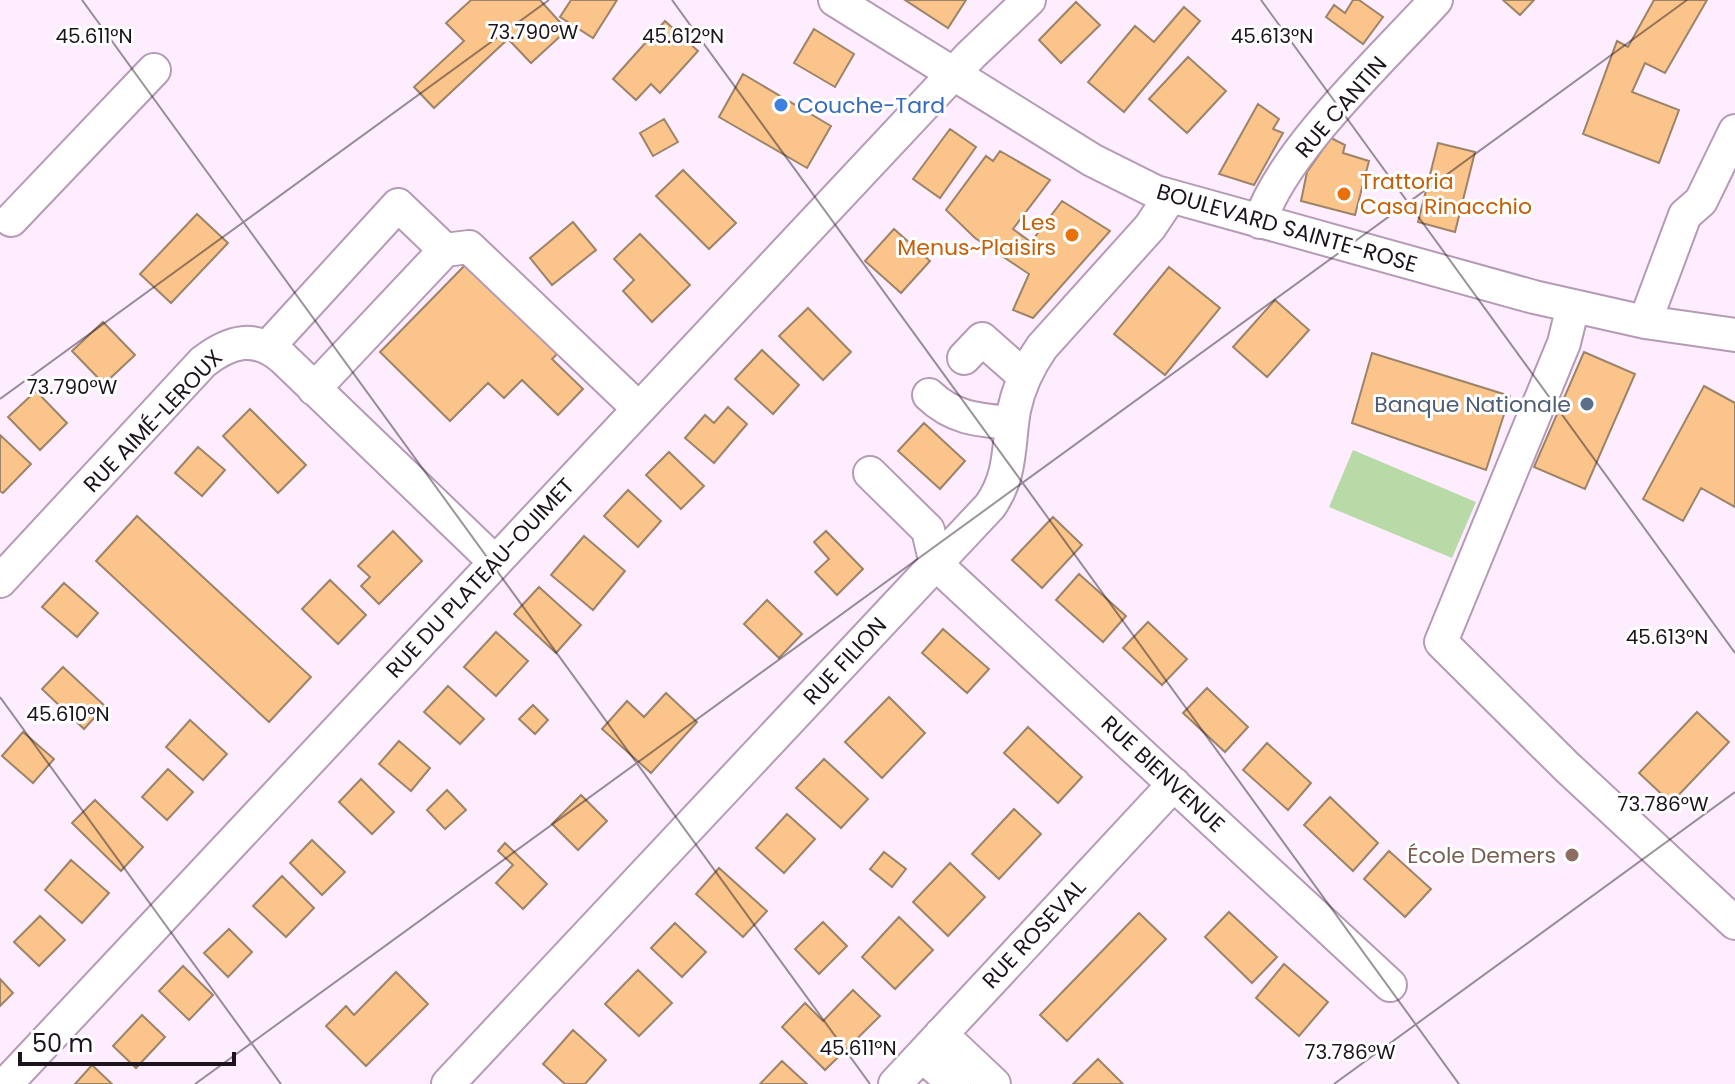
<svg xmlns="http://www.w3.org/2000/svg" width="1735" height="1084" viewBox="0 0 1735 1084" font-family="Poppins,sans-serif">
<rect width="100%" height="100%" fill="#feedff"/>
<path fill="#b8daa7" d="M1353,450L1476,502L1452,558L1329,507Z"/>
<path fill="#fac48a" stroke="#9d8368" stroke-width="2" d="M471,0H540L567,30L531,63L508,39L434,108L414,87L464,41L446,23Z
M571,0H617L593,38L560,17Z
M905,0H966L948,28Z
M1353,0H1359L1383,17L1363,44L1326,17L1334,5L1345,13Z
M1503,0H1534L1520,15Z
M1654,0H1707L1665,73L1645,63L1632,92L1679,110L1659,163L1583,134L1617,41L1628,47Z
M1076,2L1100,25L1061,63L1039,40Z
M1184,7L1200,21L1124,112L1088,82L1135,26L1154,42Z
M665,21L698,51L660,93L651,84L636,100L613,79Z
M814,29L854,54L835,87L794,63Z
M1188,57L1226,91L1187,133L1149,99Z
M743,74L831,126L807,168L719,117Z
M1258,104L1279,119L1273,129L1283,133L1254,185L1219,174Z
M664,119L678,142L653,156L640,133Z
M950,129L976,147L940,198L913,179Z
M1331,138L1345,145L1343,153L1369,161L1355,215L1301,201L1307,172Z
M1438,143L1475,152L1455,232L1418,222Z
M1000,151L1050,180L1013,229L1031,242L1062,201L1110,231L1033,318L1013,310L1029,274L975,238L946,210L986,156L993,161Z
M683,170L736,223L709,249L656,196Z
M197,214L228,243L171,303L140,274Z
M573,222L596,250L552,285L530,258Z
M894,229L930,261L901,293L865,261Z
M640,234L690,285L652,322L623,291L634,280L614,259Z
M472,258L563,348L552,359L583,389L558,415L522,380L504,398L488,383L450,421L380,352Z
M1169,267L1220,308L1165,375L1114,334Z
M1275,300L1309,330L1267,377L1233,347Z
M808,308L851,352L823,380L779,336Z
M103,322L135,355L104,384L72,351Z
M762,350L799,385L773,414L735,379Z
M1584,352L1635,374L1585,489L1534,467Z
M1372,353L1510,396L1486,470L1352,423Z
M1704,386L1735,403V507L1701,488L1683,521L1643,499Z
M36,391L67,423L40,450L8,417Z
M728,407L747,424L714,463L685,438L705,415L714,423Z
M250,409L306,465L278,493L223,436Z
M924,423L965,461L940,489L898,451Z
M0,435L31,464L3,493L0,491Z
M198,447L225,470L202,496L175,473Z
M669,452L704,486L681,509L646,475Z
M628,490L661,521L638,547L604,516Z
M137,516L311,677L269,722L96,561Z
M1053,517L1082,545L1042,588L1012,560Z
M393,531L422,561L379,604L361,586L370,577L358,566Z
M826,531L863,569L837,595L815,572L829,559L814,542Z
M584,536L625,571L593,610L551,575Z
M1079,574L1126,616L1103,642L1056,600Z
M330,580L366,615L338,644L302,609Z
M64,583L98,613L77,637L42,607Z
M539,587L581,625L556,653L514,614Z
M767,600L802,634L779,658L744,624Z
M1148,622L1187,659L1162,685L1123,648Z
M943,629L989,669L967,693L922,653Z
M496,632L528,661L496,696L464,667Z
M63,667L105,706L84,729L42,689Z
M448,686L484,719L460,744L424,712Z
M1207,688L1248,727L1225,752L1183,713Z
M666,693L697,722L651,773L602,729L627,701L644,717Z
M889,697L925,733L882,778L845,742Z
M533,705L548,720L535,734L519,719Z
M1697,712L1729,742L1671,803L1639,773Z
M190,720L227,754L203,780L166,747Z
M1028,727L1082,777L1058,803L1004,753Z
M23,732L54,759L33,783L2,756Z
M399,741L430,768L411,791L379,764Z
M1267,743L1311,783L1288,810L1243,770Z
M824,759L868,799L841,828L796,788Z
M168,769L193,792L167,820L142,797Z
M361,779L394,812L372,834L339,802Z
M447,790L466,810L445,829L427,810Z
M581,795L607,821L578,850L552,824Z
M1330,797L1378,843L1353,871L1304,825Z
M95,800L143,847L121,871L72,823Z
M1014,809L1041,834L999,879L972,854Z
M787,814L815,839L784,873L756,848Z
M312,840L345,872L322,895L290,863Z
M505,843L547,884L523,909L496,883L513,865L498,851Z
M1389,851L1431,889L1405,917L1364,879Z
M884,852L906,869L892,887L870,869Z
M71,860L109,893L82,923L45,890Z
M950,863L985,897L948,936L913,902Z
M719,868L767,911L743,937L696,894Z
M282,876L314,908L286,937L253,906Z
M1229,912L1277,957L1252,983L1205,937Z
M1139,913L1166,939L1067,1041L1040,1015Z
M40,916L65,940L39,966L14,942Z
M899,917L933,950L895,989L862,957Z
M823,922L847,946L819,974L795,949Z
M675,923L706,952L682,977L651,948Z
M229,929L252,952L228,977L204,953Z
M1284,964L1328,1002L1299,1036L1256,998Z
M183,966L213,995L189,1020L159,991Z
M638,970L672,1003L639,1036L605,1004Z
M396,972L428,1004L366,1066L326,1026L346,1006L354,1015Z
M0,979L13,993L0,1006Z
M853,990L880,1016L825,1070L782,1027L805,1003L823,1021Z
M142,1015L165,1037L136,1068L113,1046Z
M573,1030L606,1060L585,1084H565L543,1064Z
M1098,1059L1123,1084H1073Z
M782,1061L807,1084H760Z
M92,1065L112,1084H75Z"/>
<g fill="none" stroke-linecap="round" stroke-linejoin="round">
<defs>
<path id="minor" d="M835,0L1092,160L1156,192L1534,297L1645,322L1735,335
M11,220L154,70
M1260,222C1282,152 1384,57 1436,0
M445,250L469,247L639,409
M1573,306L1564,343L1441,642L1567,767L1735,923
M1645,322L1685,215L1701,201L1735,131
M268,347L398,205L445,250L314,389
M964,358L982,339L1024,376
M929,395C954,419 979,420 1012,423
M870,473L928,530L936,564
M936,564L1390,985
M0,581L203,362C230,341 255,334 283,358L495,562
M941,1034L994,1084
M922,1055L954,1084
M6,1084L971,55L1029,0
M448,1084L990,506C1012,475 1008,445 1014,410C1019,386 1028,367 1042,347L1150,227L1170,197
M895,1084L1174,784"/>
</defs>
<use href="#minor" stroke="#b59ab6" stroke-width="36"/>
<use href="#minor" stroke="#fff" stroke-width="32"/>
</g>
<path fill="none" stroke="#1c131d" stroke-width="2" stroke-opacity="0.45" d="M82,0L870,1084M672,0L1459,1084M1261,0L1735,653M0,399L549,0M0,697L281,1084M195,1084L1687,0M1334,1084L1735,792"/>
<circle fill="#3f7fe0" stroke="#fff" stroke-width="3" cx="781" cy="105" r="8"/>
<g fill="#e8710a" stroke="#fff" stroke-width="3">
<circle cx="1344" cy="194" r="8"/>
<circle cx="1072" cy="235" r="8"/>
</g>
<circle fill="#5c6f8a" stroke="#fff" stroke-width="3" cx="1587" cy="404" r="8"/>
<circle fill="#8d6e63" stroke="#fff" stroke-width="3" cx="1572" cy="855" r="8"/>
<g text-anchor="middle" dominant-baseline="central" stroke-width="6" stroke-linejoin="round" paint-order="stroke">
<g font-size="22" fill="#366cbe" stroke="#fff" text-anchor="start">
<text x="797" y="105">Couche-Tard</text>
</g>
<g font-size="22" fill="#1c131d" stroke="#fff">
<text transform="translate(1341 107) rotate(-49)">RUE CANTIN</text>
<text transform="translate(1287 228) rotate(16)">BOULEVARD SAINTE-ROSE</text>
<text transform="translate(153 421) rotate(-46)">RUE AIMÉ-LEROUX</text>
<text transform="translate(480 578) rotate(-47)">RUE DU PLATEAU-OUIMET</text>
<text transform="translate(845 661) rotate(-47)">RUE FILION</text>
<text transform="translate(1163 774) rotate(43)">RUE BIENVENUE</text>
<text transform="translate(1034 934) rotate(-47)">RUE ROSEVAL</text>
</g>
<g font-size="22" fill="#c56008" stroke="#fff" text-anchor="start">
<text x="1360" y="181">Trattoria<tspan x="1360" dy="25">Casa Rinacchio</tspan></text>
<text x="1056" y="222" text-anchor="end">Les<tspan x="1056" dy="25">Menus~Plaisirs</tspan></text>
</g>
<g font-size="22" fill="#4e5e75" stroke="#fff" text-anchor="end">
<text x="1571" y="404">Banque Nationale</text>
</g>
<g font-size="22" fill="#785e54" stroke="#fff" text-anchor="end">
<text x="1556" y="855">École Demers</text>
</g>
</g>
<g font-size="20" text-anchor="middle" fill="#1c131d" stroke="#fff" stroke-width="6" stroke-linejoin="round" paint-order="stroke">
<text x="533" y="39">73.790°W</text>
<text x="94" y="43">45.611°N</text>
<text x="683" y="43">45.612°N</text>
<text x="1272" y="43">45.613°N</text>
<text x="72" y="394">73.790°W</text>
<text x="1667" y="644">45.613°N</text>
<text x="68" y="721">45.610°N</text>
<text x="1663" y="811">73.786°W</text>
<text x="858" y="1055">45.611°N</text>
<text x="1350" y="1059">73.786°W</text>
</g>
<path d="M20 1052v12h214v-12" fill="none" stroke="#1c131d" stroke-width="4"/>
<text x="32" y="1052" font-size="24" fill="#1c131d" stroke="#ffffff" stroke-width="6" paint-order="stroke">50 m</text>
</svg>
